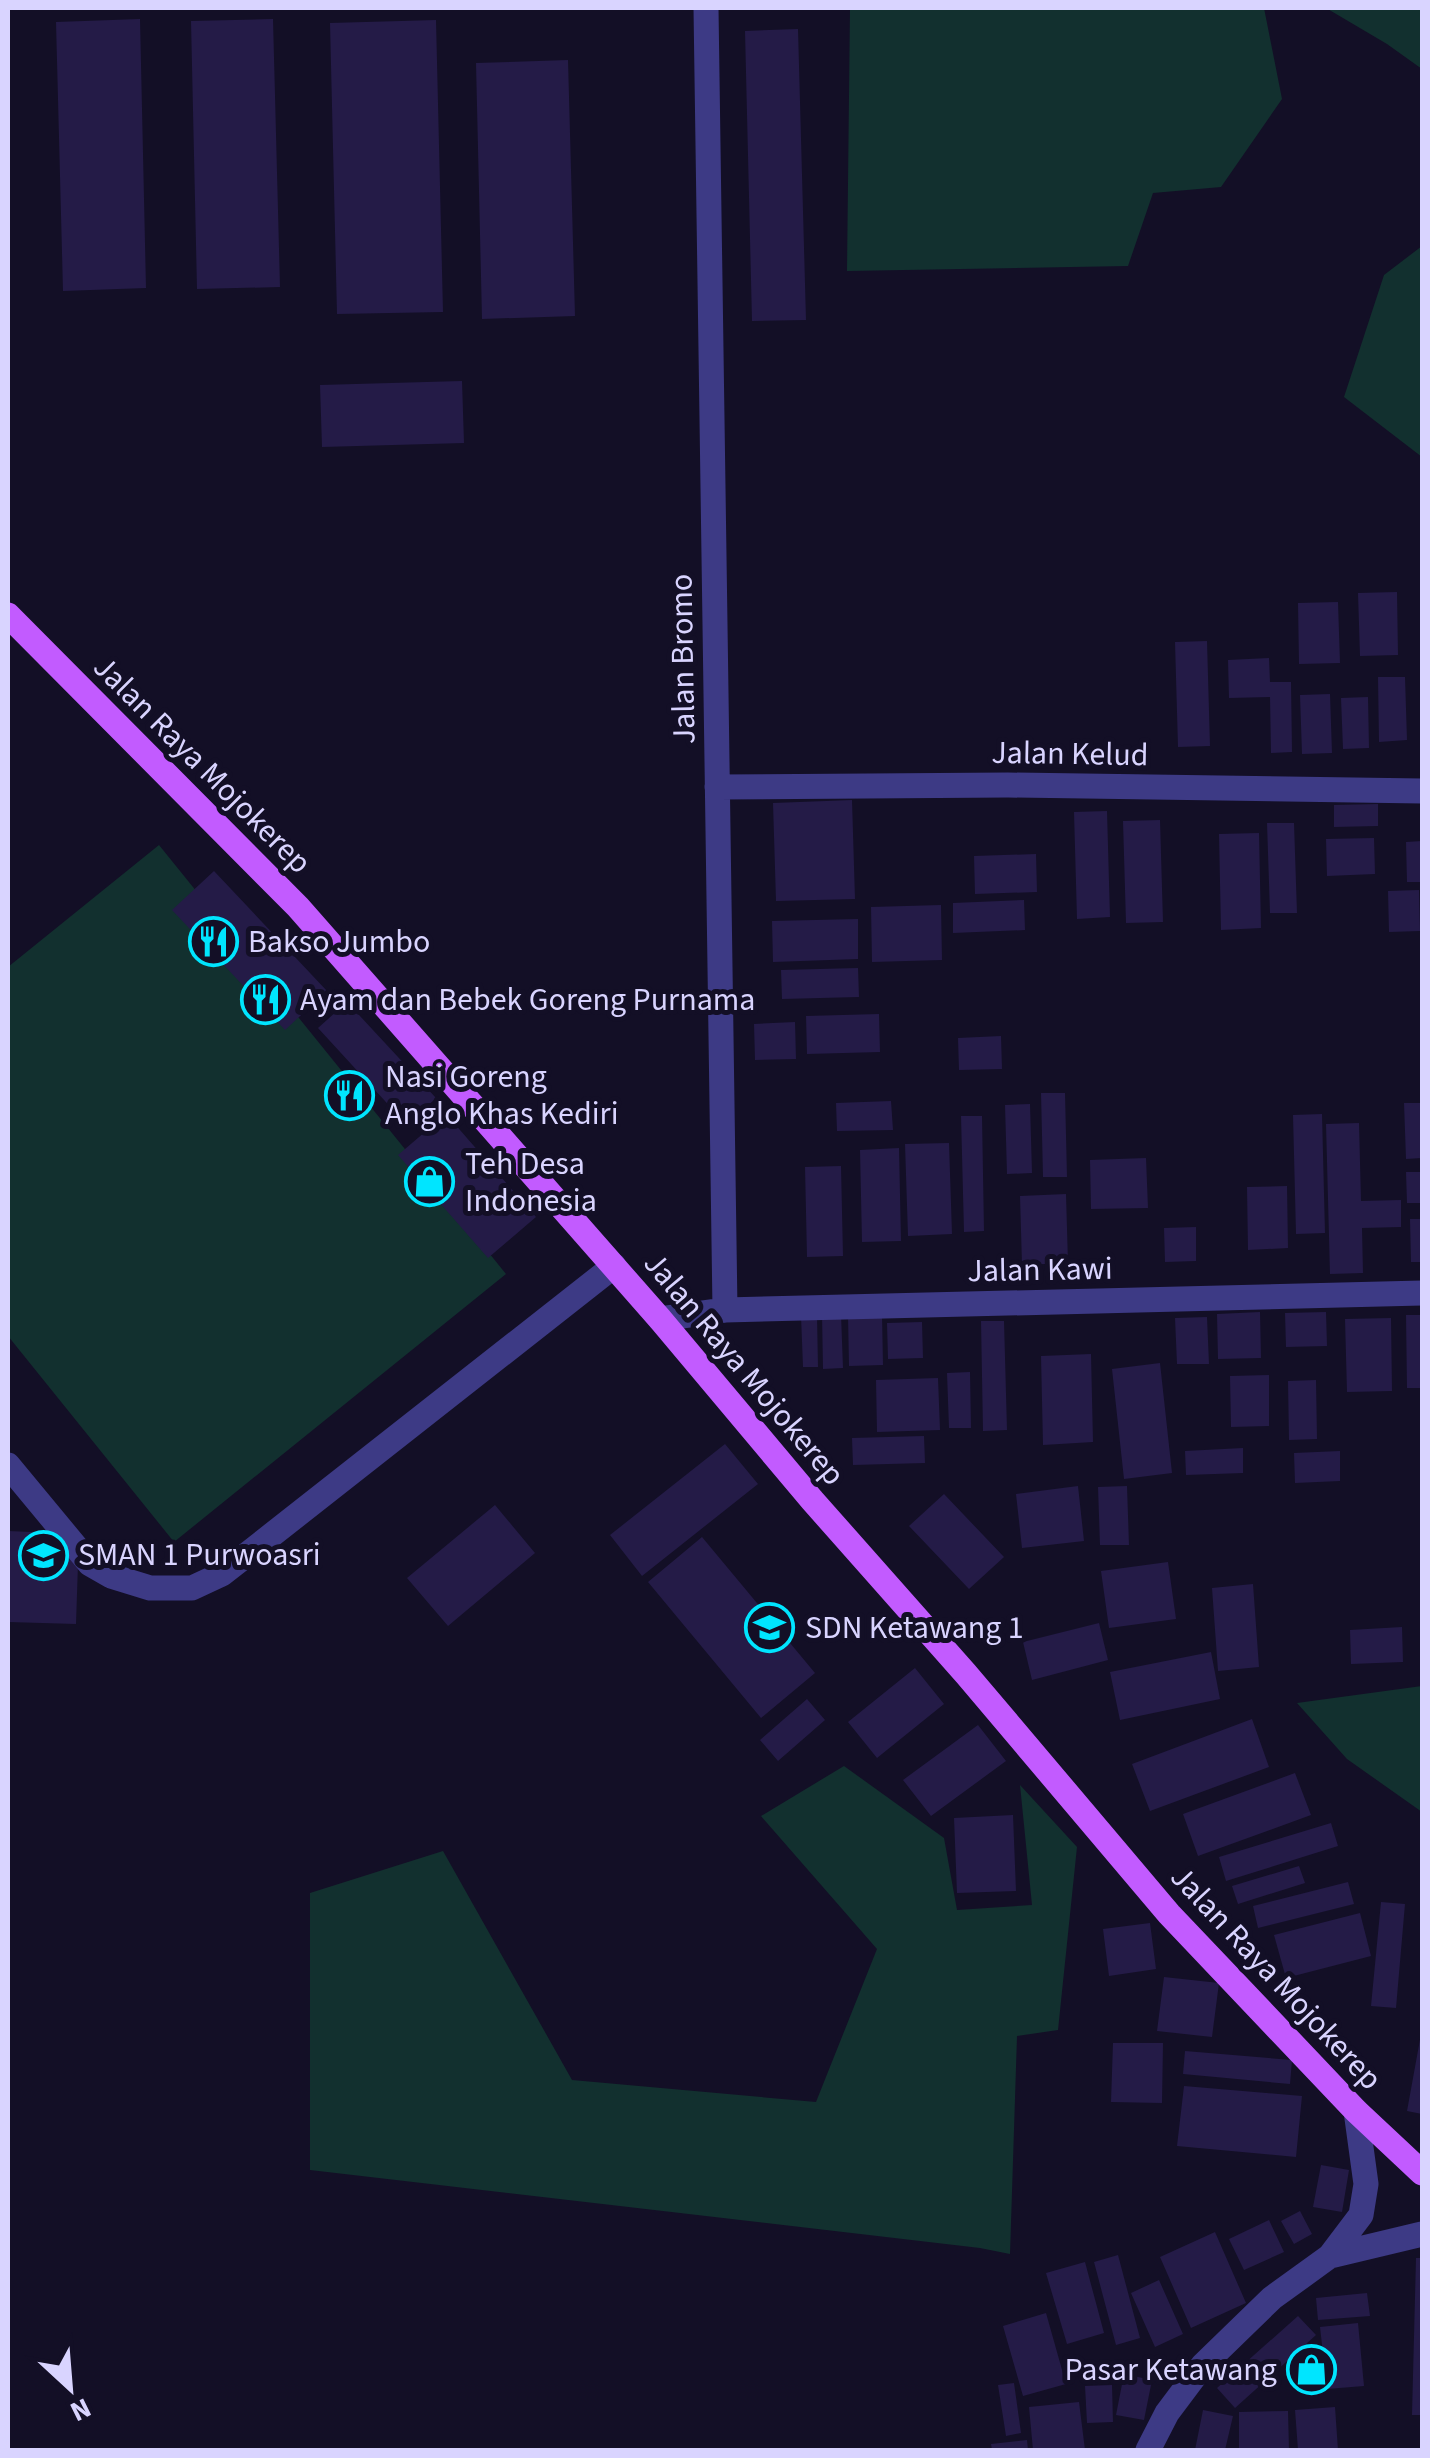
<svg xmlns="http://www.w3.org/2000/svg" width="1430" height="2458" viewBox="0 0 1430 2458" font-family="'Source Sans 3',sans-serif">
<rect width="100%" height="100%" fill="#130f26"/>
<path fill="#12302f" d="M850,8H1264L1282,99L1221,187L1153,193L1128,266L847,271Z
M1326,8H1422V69L1387,44Z
M1422,246V457L1344,397L1384,275Z
M159,845L506,1274L174,1542L8,1336V967Z
M1422,1686V1812L1347,1759L1297,1703Z
M844,1766L944,1838L957,1910L1032,1905L1020,1785L1077,1847L1058,2030L1017,2036L1010,2254L980,2248L310,2170V1893L443,1851L572,2080L816,2102L877,1949L761,1816Z"/>
<path fill="#241b47" d="M140,19L146,288L63,291L56,22Z
M273,19L280,287L197,289L191,21Z
M436,20L443,312L337,314L330,23Z
M798,29L806,320L752,321L745,31Z
M568,60L575,316L482,319L476,63Z
M462,381L464,443L322,447L320,385Z
M1397,592L1398,655L1360,656L1358,593Z
M1338,602L1340,663L1299,664L1298,603Z
M1207,641L1210,746L1178,747L1175,642Z
M1269,658L1270,682H1291L1292,752L1271,753L1270,697L1229,698L1228,660Z
M1378,677H1405L1407,740L1379,742Z
M1330,694L1332,753L1302,754L1300,695Z
M1368,697L1369,748L1343,749L1341,698Z
M852,800L855,899L776,901L773,803Z
M1378,804V826L1334,827V805Z
M1107,811L1110,917L1077,919L1074,812Z
M1160,820L1163,922L1126,923L1123,821Z
M1267,823H1294L1297,913H1270Z
M1259,833L1261,928L1221,930L1219,834Z
M1374,838L1375,874L1327,876L1326,839Z
M1422,841V882H1407L1406,842Z
M1036,854L1037,892L975,894L974,856Z
M214,871L327,991L285,1030L172,910Z
M1419,890L1420,931L1389,932L1388,891Z
M1024,900L1025,930L953,933V903Z
M941,905L942,960L872,962L871,907Z
M858,919V959L773,962L772,921Z
M858,968L859,997L782,999L781,970Z
M347,1002L436,1098L407,1125L318,1028Z
M879,1014L880,1052L807,1054L806,1016Z
M795,1022L796,1059L755,1060L754,1024Z
M1001,1036L1002,1069L959,1070L958,1038Z
M1041,1093H1065L1067,1177H1043Z
M891,1101L893,1130L837,1131L836,1103Z
M1404,1103H1422V1158L1406,1159Z
M1030,1104L1032,1173L1007,1174L1005,1105Z
M446,1114L536,1217L488,1258L398,1155Z
M1322,1114L1325,1233L1296,1234L1293,1115Z
M961,1116H982L984,1231L964,1232Z
M1359,1123L1361,1201L1401,1200V1227L1362,1228L1363,1273L1330,1274L1326,1124Z
M949,1143L952,1234L908,1236L905,1144Z
M899,1148L901,1241L862,1242L860,1150Z
M1146,1158L1148,1208L1091,1209L1090,1160Z
M841,1166L843,1256L807,1257L805,1167Z
M1406,1172H1422V1203H1407Z
M1287,1186L1288,1248L1248,1250L1247,1187Z
M1066,1194L1068,1263L1022,1265L1020,1196Z
M1410,1219H1422V1262H1411Z
M1196,1227V1261L1165,1262L1164,1228Z
M1260,1312L1261,1358L1218,1359L1217,1314Z
M1326,1312L1327,1346L1286,1347L1285,1313Z
M822,1314H841L843,1368L823,1369Z
M882,1314L883,1365L849,1366L848,1315Z
M817,1315L818,1367H803L801,1316Z
M1406,1315H1422V1388H1407Z
M1207,1317L1209,1364H1177L1175,1318Z
M1391,1318L1392,1391L1347,1392L1345,1319Z
M981,1321H1004L1007,1430L983,1431Z
M922,1322L923,1358L888,1359L887,1323Z
M1091,1354L1093,1442L1043,1445L1041,1356Z
M1160,1363L1172,1473L1124,1479L1112,1369Z
M970,1372L971,1428H949L947,1373Z
M1269,1375V1426L1231,1427L1230,1376Z
M938,1378L940,1430L877,1432L876,1380Z
M1316,1380L1317,1439L1289,1440L1288,1381Z
M924,1436L925,1463L853,1465L852,1438Z
M725,1444L758,1484L642,1576L610,1535Z
M1243,1448V1473L1186,1475L1185,1451Z
M1340,1451V1481L1295,1483L1294,1453Z
M1078,1486L1084,1541L1022,1548L1016,1494Z
M1127,1486L1129,1545H1100L1098,1487Z
M944,1494L1004,1557L969,1589L909,1526Z
M495,1505L535,1553L448,1626L407,1578Z
M8,1531L79,1534L76,1624L8,1622Z
M702,1537L815,1673L761,1718L648,1582Z
M1168,1562L1176,1619L1109,1628L1101,1571Z
M1253,1584L1259,1667L1218,1671L1212,1588Z
M1099,1623L1108,1660L1032,1680L1023,1642Z
M1402,1627L1403,1662L1351,1664L1350,1630Z
M1211,1652L1220,1699L1120,1720L1110,1672Z
M915,1668L944,1704L877,1758L848,1722Z
M807,1699L825,1720L778,1761L760,1740Z
M1252,1719L1269,1767L1150,1811L1132,1764Z
M978,1725L1006,1761L931,1816L903,1780Z
M1295,1773L1311,1815L1198,1856L1183,1814Z
M1013,1815L1016,1891L957,1893L954,1818Z
M1331,1823L1338,1846L1226,1881L1219,1857Z
M1299,1866L1305,1883L1238,1904L1232,1886Z
M1348,1882L1354,1904L1258,1928L1253,1906Z
M1381,1902L1405,1904L1396,2008L1371,2006Z
M1360,1913L1371,1956L1286,1978L1274,1935Z
M1150,1923L1156,1969L1109,1976L1103,1929Z
M1164,1977L1219,1983L1212,2037L1157,2031Z
M1421,2034H1422V2114L1407,2111Z
M1113,2043H1163L1162,2103L1111,2102Z
M1185,2051L1292,2060L1290,2084L1183,2074Z
M1184,2086L1302,2096L1296,2157L1177,2146Z
M1321,2165L1349,2170L1342,2212L1313,2207Z
M1300,2211L1312,2234L1294,2244L1281,2221Z
M1269,2220L1284,2252L1244,2270L1229,2239Z
M1215,2232L1246,2303L1191,2328L1160,2257Z
M1118,2255L1140,2338L1116,2345L1094,2262Z
M1416,2258H1422V2415H1412Z
M1085,2262L1104,2333L1067,2344L1046,2273Z
M1159,2280L1183,2334L1155,2347L1131,2293Z
M1367,2293L1370,2316L1318,2320L1316,2298Z
M1046,2313L1066,2384L1023,2396L1003,2326Z
M1298,2316L1316,2335L1235,2408L1217,2388Z
M1358,2323L1364,2386L1327,2389L1320,2327Z
M1124,2374L1152,2380L1144,2420L1116,2415Z
M1014,2383L1021,2433L1006,2436L998,2385Z
M1112,2385L1113,2422L1087,2423L1085,2386Z
M1079,2402L1085,2450H1033L1029,2407Z
M1335,2407L1338,2450H1298L1295,2410Z
M1203,2410L1233,2416L1225,2450H1195Z
M1288,2411L1289,2450H1239V2412Z
M1027,2440L1028,2450H992L991,2444Z"/>
<g fill="none" stroke-linecap="round" stroke-linejoin="round">
<path stroke="#3d3a85" stroke-width="25" d="M706,8L725,1310
M717,787L1008,785L1422,791
M660,1319L725,1310L1422,1293
M8,1465L90,1564L111,1576L150,1588H192L222,1574L614,1266
M1330,2256L1361,2215L1366,2184L1356,2111
M1148,2450L1167,2413L1203,2365L1272,2298L1330,2256L1422,2234"/>
<path stroke="#c25bff" stroke-width="25" d="M8,615L298,907L660,1319L812,1500L966,1674L1169,1914L1356,2111L1422,2173"/>
</g>
<defs>
<symbol id="restaurant-ring" viewBox="-11 -11 22 22"><circle r="9.5" fill="#130f26" stroke="#00e5ff" stroke-width="1.5"/><path d="M-5-6h1v4h1v-4h1v4h1v-4h1v5L-1.5 .5V6h-2V.5L-5-1ZM5-6V6H3V1.5H1.5Q1.5-4 5-6Z" fill="#00e5ff"/></symbol>
<symbol id="shop-ring" viewBox="-11 -11 22 22"><circle r="9.5" fill="#130f26" stroke="#00e5ff" stroke-width="1.5"/><path d="M-5-2.5h2.3a2.7 3.5 0 0 1 5.4 0H5L5.5 6h-11ZM-1.5-2.5h3a1.5 2.3 0 0 0-3 0Z" fill="#00e5ff"/></symbol>
<symbol id="school-ring" viewBox="-11 -11 22 22"><circle r="9.5" fill="#130f26" stroke="#00e5ff" stroke-width="1.5"/><path d="M0-5L7-2L0 1L-7-2ZM-4 1L0 2.5L4 1V4Q0 6-4 4Z" fill="#00e5ff"/></symbol>
</defs>
<g fill-rule="evenodd">
<use href="#restaurant-ring" x="186" y="914" width="55" height="55"/>
<use href="#restaurant-ring" x="238" y="972" width="55" height="55"/>
<use href="#restaurant-ring" x="322" y="1068" width="55" height="55"/>
<use href="#shop-ring" x="402" y="1154" width="55" height="55"/>
<use href="#school-ring" x="16" y="1528" width="55" height="55"/>
<use href="#school-ring" x="742" y="1600" width="55" height="55"/>
<use href="#shop-ring" x="1284" y="2342" width="55" height="55"/>
</g>
<g text-anchor="middle" dominant-baseline="central" stroke-width="10" stroke-linejoin="round" paint-order="stroke">
<g font-size="32" fill="#d9d4ff" stroke="#130f26">
<text transform="translate(683 659) rotate(-91)">Jalan Bromo</text>
<text transform="translate(1070 754) rotate(1)">Jalan Kelud</text>
<text transform="translate(202 765) rotate(45)">Jalan Raya Mojokerep</text>
<text transform="translate(1040 1270) rotate(-1)">Jalan Kawi</text>
<text transform="translate(744 1369) rotate(50)">Jalan Raya Mojokerep</text>
<text transform="translate(1276 1978) rotate(47)">Jalan Raya Mojokerep</text>
</g>
<g font-size="32" fill="#d9d4ff" stroke="#130f26" text-anchor="start">
<text x="248" y="942">Bakso Jumbo</text>
<text x="300" y="1000">Ayam dan Bebek Goreng Purnama</text>
<text x="385" y="1077">Nasi Goreng<tspan x="385" dy="37">Anglo Khas Kediri</tspan></text>
<text x="465" y="1164">Teh Desa<tspan x="465" dy="37">Indonesia</tspan></text>
<text x="78" y="1555">SMAN 1 Purwoasri</text>
<text x="805" y="1628">SDN Ketawang 1</text>
<text x="1277" y="2370" text-anchor="end">Pasar Ketawang</text>
</g>
</g>
<rect width="1430" height="2458" fill="none" stroke="#d9d4ff" stroke-width="20"/>
<g transform="translate(70 2388) rotate(154)" stroke="#130f26" stroke-width="8" paint-order="stroke">
<path d="M0-8L18 38L0 25L-18 38Z" fill="#d9d4ff"/>
<text y="-15" font-size="28" font-weight="bold" text-anchor="middle" fill="#d9d4ff">N</text>
</g>
</svg>
